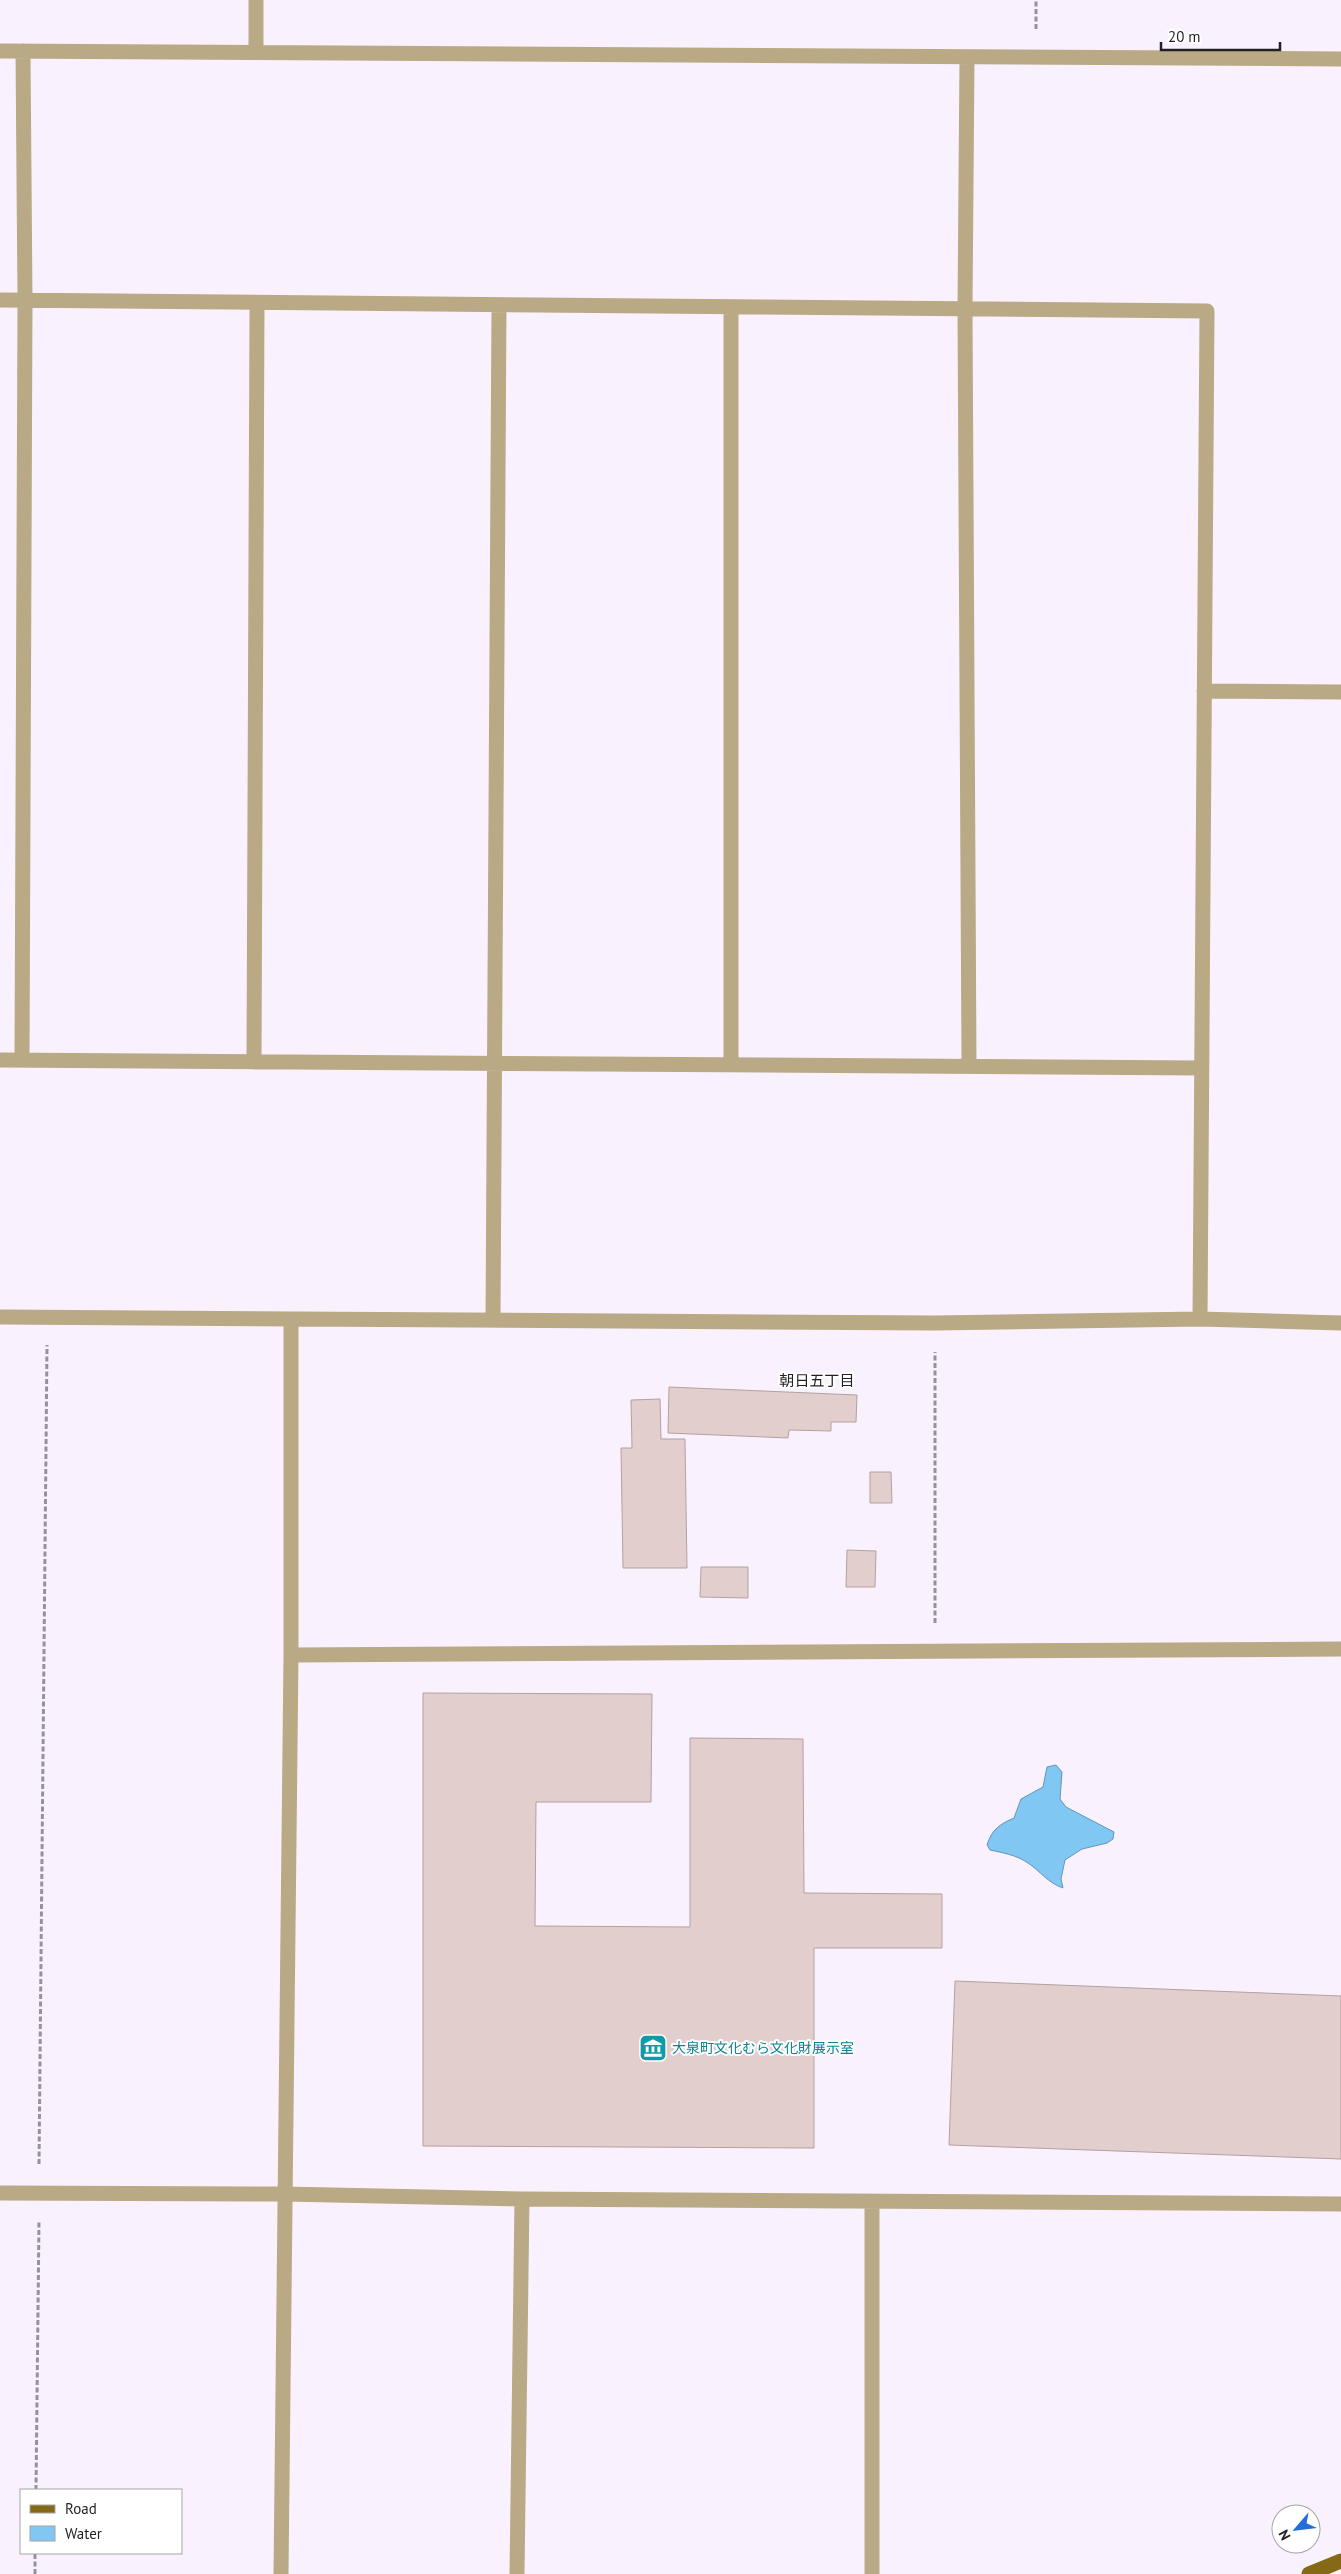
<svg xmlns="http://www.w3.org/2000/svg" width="1341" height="2574" viewBox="0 0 1341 2574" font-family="'PT Sans','Noto Sans JP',sans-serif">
<rect width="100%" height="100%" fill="#f9f2fe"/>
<path fill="#80c7f3" stroke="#6495b5" d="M1056,1765L1062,1772L1060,1799L1066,1807L1114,1832L1113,1839L1107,1843L1082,1849L1065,1860L1061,1879L1063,1888C1048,1883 1040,1871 1028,1863C1016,1855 1004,1853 990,1850L987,1845C992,1829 1000,1824 1014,1818L1021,1799L1043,1787L1047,1767Z"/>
<path fill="#e1cecd" stroke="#b3a19f" d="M669,1387L857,1395L856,1422H831V1431L789,1430L788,1438L668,1433Z
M660,1399L661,1439H685L687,1568H623L621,1448H632L631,1400Z
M870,1472H891L892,1503H870Z
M847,1550L876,1551L875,1587H846Z
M701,1567H748V1598L700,1597Z
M423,1693L652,1694L651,1802H536L535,1926L690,1927V1738L803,1739L804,1893L942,1894V1948H814V2148L423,2146Z
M955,1981L1341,1996V2159L949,2145Z"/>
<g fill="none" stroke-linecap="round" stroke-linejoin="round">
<path stroke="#96919a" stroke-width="3" stroke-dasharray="5 2.5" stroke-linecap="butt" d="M1036,29V0
M935,1623V1352
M39,2164L47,1345
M36,2490L39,2220
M35,2574V2553"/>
<path stroke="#b9a984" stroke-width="15" d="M0,51L1341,59
M256,52V0
M967,57L965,309L969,1066
M0,300L1207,311L1200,1319
M731,307V1065
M1204,691L1341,692
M0,1060L1201,1068
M22,1060L25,301L23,51
M254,1062L257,303
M0,1317L935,1323L1200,1319L1341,1323
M493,1320L499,305
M291,1655L1341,1649
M0,2193L284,2194L522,2199L1341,2204
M872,2202V2574
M281,2574L291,1655V1319
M517,2574L522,2199"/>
<path stroke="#866917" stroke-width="15" d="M1309,2574L1341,2561"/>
</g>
<defs>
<symbol id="museum-square" viewBox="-11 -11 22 22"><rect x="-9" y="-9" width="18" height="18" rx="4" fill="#0f9aa8" stroke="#fff"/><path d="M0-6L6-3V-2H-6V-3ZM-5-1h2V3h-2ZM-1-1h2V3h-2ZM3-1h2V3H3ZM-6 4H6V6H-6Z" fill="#fff"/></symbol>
</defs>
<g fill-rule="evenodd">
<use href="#museum-square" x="637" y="2032" width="32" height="32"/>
</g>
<g text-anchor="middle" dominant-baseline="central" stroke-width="4" stroke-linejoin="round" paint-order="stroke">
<g font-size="14" fill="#0d838f" stroke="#fff" text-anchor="start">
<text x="672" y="2048">大泉町文化むら文化財展示室</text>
</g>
<g font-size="15" fill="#221f24" stroke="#fff">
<text x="817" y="1380">朝日五丁目</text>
</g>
</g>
<rect x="20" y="2489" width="162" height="65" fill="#ffffff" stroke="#a7a5a7"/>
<rect x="30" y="2505" width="25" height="8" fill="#866917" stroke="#a7a5a7"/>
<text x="65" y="2514" font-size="15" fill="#221f24">Road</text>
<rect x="30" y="2526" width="25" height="15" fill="#80c7f3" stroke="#a7a5a7"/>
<text x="65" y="2539" font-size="15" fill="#221f24">Water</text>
<g transform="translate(1296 2529) rotate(242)"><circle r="24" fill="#ffffff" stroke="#a7a5a7"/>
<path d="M0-4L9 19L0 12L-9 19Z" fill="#236ed9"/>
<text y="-8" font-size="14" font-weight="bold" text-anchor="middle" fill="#221f24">N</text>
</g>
<path d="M1161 42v8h119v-8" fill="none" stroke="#221f24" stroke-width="2.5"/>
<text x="1168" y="42" font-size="15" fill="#221f24" stroke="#ffffff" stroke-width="4" paint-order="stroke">20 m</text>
</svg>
